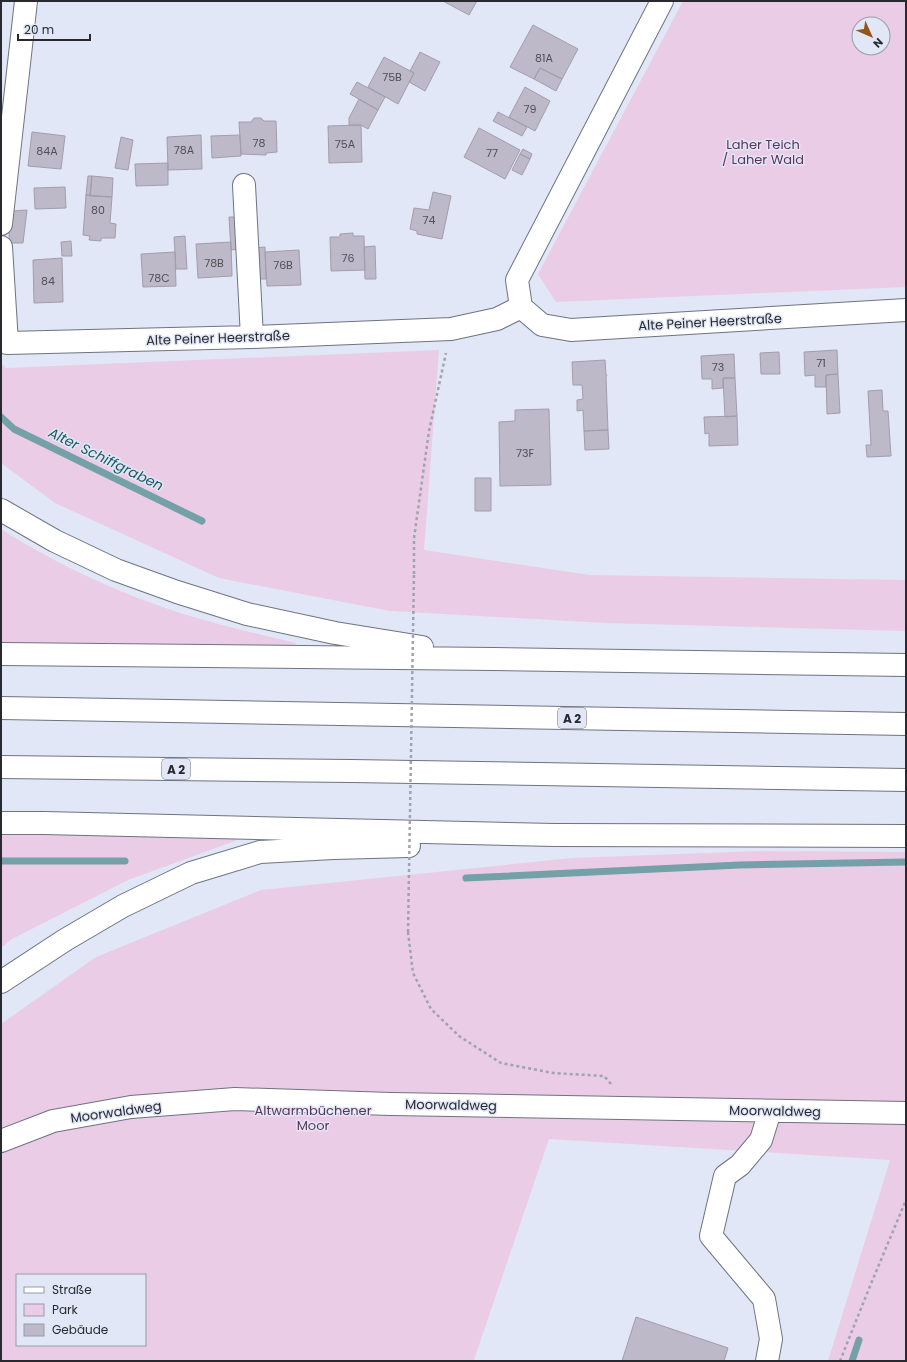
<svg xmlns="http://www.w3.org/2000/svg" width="907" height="1362" viewBox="0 0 907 1362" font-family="Poppins,sans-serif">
<rect width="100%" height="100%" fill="#e1e7f6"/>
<path fill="#eacce6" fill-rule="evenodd" d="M683,1H906V287L556,302L538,274ZM859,24H883V48H859Z
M439,350L424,550L590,575L906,580V631L605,623L390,611L219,578L55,503L1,463V363L6,368Z
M1,529C50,560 103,586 157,605C202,621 249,632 296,643L295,648L1,644Z
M1,833L243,838L128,880L12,939L1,948Z
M759,851L906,852V1361H828L890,1160L549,1139L474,1360L476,1361H1V1024L96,957L261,890L572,858ZM17,1275H145V1345H17Z"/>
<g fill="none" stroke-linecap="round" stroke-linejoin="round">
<path stroke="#74a0a8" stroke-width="7" d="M1,417L14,429L202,521
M1,861H125
M466,878L740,865L906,862
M852,1361L859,1340"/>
</g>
<path fill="#beb9c9" stroke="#a29dac" d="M443,1H477L469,15Z
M533,25L578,49L562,79L540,68L534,79L510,67Z
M420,52L440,62L425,91L409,82L414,73L410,71Z
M384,57L414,73L398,104L368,87Z
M540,68L562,79L556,91L534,79Z
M357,82L385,97L378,110L350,94Z
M525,87L550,101L535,131L509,117Z
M359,99L378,110L368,129L361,125H349V118Z
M498,112L527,127L522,136L493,121Z
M254,118H261L264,121H276L277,152L266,153V155L241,154L239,122H251Z
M361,125L362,162L329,163L328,126Z
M479,128L520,150L505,179L464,157Z
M32,132L65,136L61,169L28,166Z
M201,135L202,169L168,170L167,137Z
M240,135L241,156L212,158L211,136Z
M121,137L133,140L128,170L115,168Z
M523,149L532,154L530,159L520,154Z
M520,154L530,159L522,175L512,170Z
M168,163V185L136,186L135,164Z
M88,176H92L90,196L86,195Z
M92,176L113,178L112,197L90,196Z
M65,187L66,208L35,209L34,188Z
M433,192L451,196L442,239L417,234V231L410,229L414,208L429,210Z
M86,195L112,197L110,223L116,224L115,238H101V241L89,240L90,236L83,235Z
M27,210L23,243H10L9,236L12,211Z
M229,217H240L241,249L231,250Z
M353,233V236H364L365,270L331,271L330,237H340V234Z
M185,236L187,269H176L174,237Z
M71,241L72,256H62L61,242Z
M231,242L232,276L198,278L196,244Z
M375,246L376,279H365L364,247Z
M265,247L266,279H254L253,248Z
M299,250L301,285L267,286L265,252Z
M175,252L176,286L143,287L141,254Z
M62,258L63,302L34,303L33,260Z
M837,350L838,374L826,375V387H815V375L805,376L804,352Z
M779,352L780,374H761L760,353Z
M734,354L735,378H723V388L712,389V379H702L701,356Z
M605,360L606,375H607L606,377L608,430L584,431L583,410L577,411V400L583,399L582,385H573L572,362Z
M838,374L840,413L827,414L826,375Z
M723,378H735L737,416L725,417Z
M882,390L883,411H888L891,456L867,457L866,445H871L868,391Z
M549,409L551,485L500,486L499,422L515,421V410Z
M737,416L738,445L709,446V433L705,434L704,417Z
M608,430L609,449L585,450L584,431Z
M475,478H491V511H475Z
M636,1317L728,1348L724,1361H622Z"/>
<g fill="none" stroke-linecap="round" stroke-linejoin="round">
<defs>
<path id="minor" d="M662,1L517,280L521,307L542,325L571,330L906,310
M244,185L252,337
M1,224L26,1
M1,247L7,343L252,337L451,329L497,319L521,307
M1,1141L53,1121L131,1107L235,1099L391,1104L906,1113
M767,1361L771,1339L764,1299L711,1236L725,1176L740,1165L761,1140L770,1111"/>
<path id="highway" d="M1,510L55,541L116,570L177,592L247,614L335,633L422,647
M1,654L493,659L906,665
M1,708L906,724
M1,767L351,771L906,780
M1,823H44L555,835L906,836
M1,982L65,940L123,906L191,873L260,852L333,848L409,846"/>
</defs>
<use href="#minor" stroke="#6e7380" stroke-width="24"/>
<use href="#highway" stroke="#6e7380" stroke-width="24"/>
<path stroke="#9fa3af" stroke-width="2.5" stroke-dasharray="3 3" stroke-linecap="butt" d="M414,574V538L429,431L446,353
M408,932L413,973L431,1009L459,1036L501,1063L553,1073L604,1076L611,1084
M840,1361L868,1291L906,1200"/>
<use href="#minor" stroke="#fff" stroke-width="22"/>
<use href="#highway" stroke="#fff" stroke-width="22"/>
<path stroke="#9fa3af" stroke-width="2.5" stroke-dasharray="3 3" stroke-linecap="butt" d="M408,932L414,574"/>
</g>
<g text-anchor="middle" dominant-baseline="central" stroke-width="3" stroke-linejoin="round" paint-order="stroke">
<g font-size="11" fill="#4e4e56">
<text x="544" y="58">81A</text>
<text x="392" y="77">75B</text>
<text x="530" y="109">79</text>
<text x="259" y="143">78</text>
<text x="345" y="144">75A</text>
<text x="184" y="150">78A</text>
<text x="47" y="151">84A</text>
<text x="492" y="153">77</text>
<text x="98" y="210">80</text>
<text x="429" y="220">74</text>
<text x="348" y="258">76</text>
<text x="214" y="263">78B</text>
<text x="283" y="265">76B</text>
<text x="159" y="278">78C</text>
<text x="48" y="281">84</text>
<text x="821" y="363">71</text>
<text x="718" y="367">73</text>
<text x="525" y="453">73F</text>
</g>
<g fill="#e1e7f6" stroke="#60636b" stroke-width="1">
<rect x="558" y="708" width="28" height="20" rx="3"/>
<rect x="162" y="759" width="28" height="20" rx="3"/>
</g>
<g font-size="12" font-weight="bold" fill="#282a30">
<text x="572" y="718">A 2</text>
<text x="176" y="769">A 2</text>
</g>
<g font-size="13" fill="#5c3459" stroke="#e1e7f6">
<text x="763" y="144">Laher Teich<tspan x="763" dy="15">/ Laher Wald</tspan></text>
<text x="313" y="1110">Altwarmbüchener<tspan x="313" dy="15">Moor</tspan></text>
</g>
<g font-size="13" fill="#282a30" stroke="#e1e7f6">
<text transform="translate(710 322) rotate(-3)">Alte Peiner Heerstraße</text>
<text transform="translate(218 338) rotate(-2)">Alte Peiner Heerstraße</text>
<text transform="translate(451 1105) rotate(1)">Moorwaldweg</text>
<text transform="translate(775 1111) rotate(1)">Moorwaldweg</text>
<text transform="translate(116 1112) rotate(-8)">Moorwaldweg</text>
</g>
<g font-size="14" font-style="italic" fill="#1b5962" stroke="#e1e7f6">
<text transform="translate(106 459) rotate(26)">Alter Schiffgraben</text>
</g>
</g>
<rect width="907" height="1362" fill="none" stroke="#282a30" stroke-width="4"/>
<rect x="16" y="1274" width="130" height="72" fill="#e1e7f6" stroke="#979ba7"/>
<rect x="24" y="1287" width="20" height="6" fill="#ffffff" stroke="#979ba7"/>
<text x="52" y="1294" font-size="12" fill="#282a30">Straße</text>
<rect x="24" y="1304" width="20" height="12" fill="#eacce6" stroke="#979ba7"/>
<text x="52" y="1314" font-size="12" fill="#282a30">Park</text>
<rect x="24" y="1324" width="20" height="12" fill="#beb9c9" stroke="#979ba7"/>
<text x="52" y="1334" font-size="12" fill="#282a30">Gebäude</text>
<g transform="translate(871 36) rotate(135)"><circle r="19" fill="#e1e7f6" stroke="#979ba7"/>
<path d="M0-3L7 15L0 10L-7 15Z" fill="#925518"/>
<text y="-6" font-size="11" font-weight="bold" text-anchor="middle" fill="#282a30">N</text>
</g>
<path d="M18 34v6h72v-6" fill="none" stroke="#282a30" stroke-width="2"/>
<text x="24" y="34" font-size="12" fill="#282a30" stroke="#e1e7f6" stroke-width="3" paint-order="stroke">20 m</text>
</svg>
